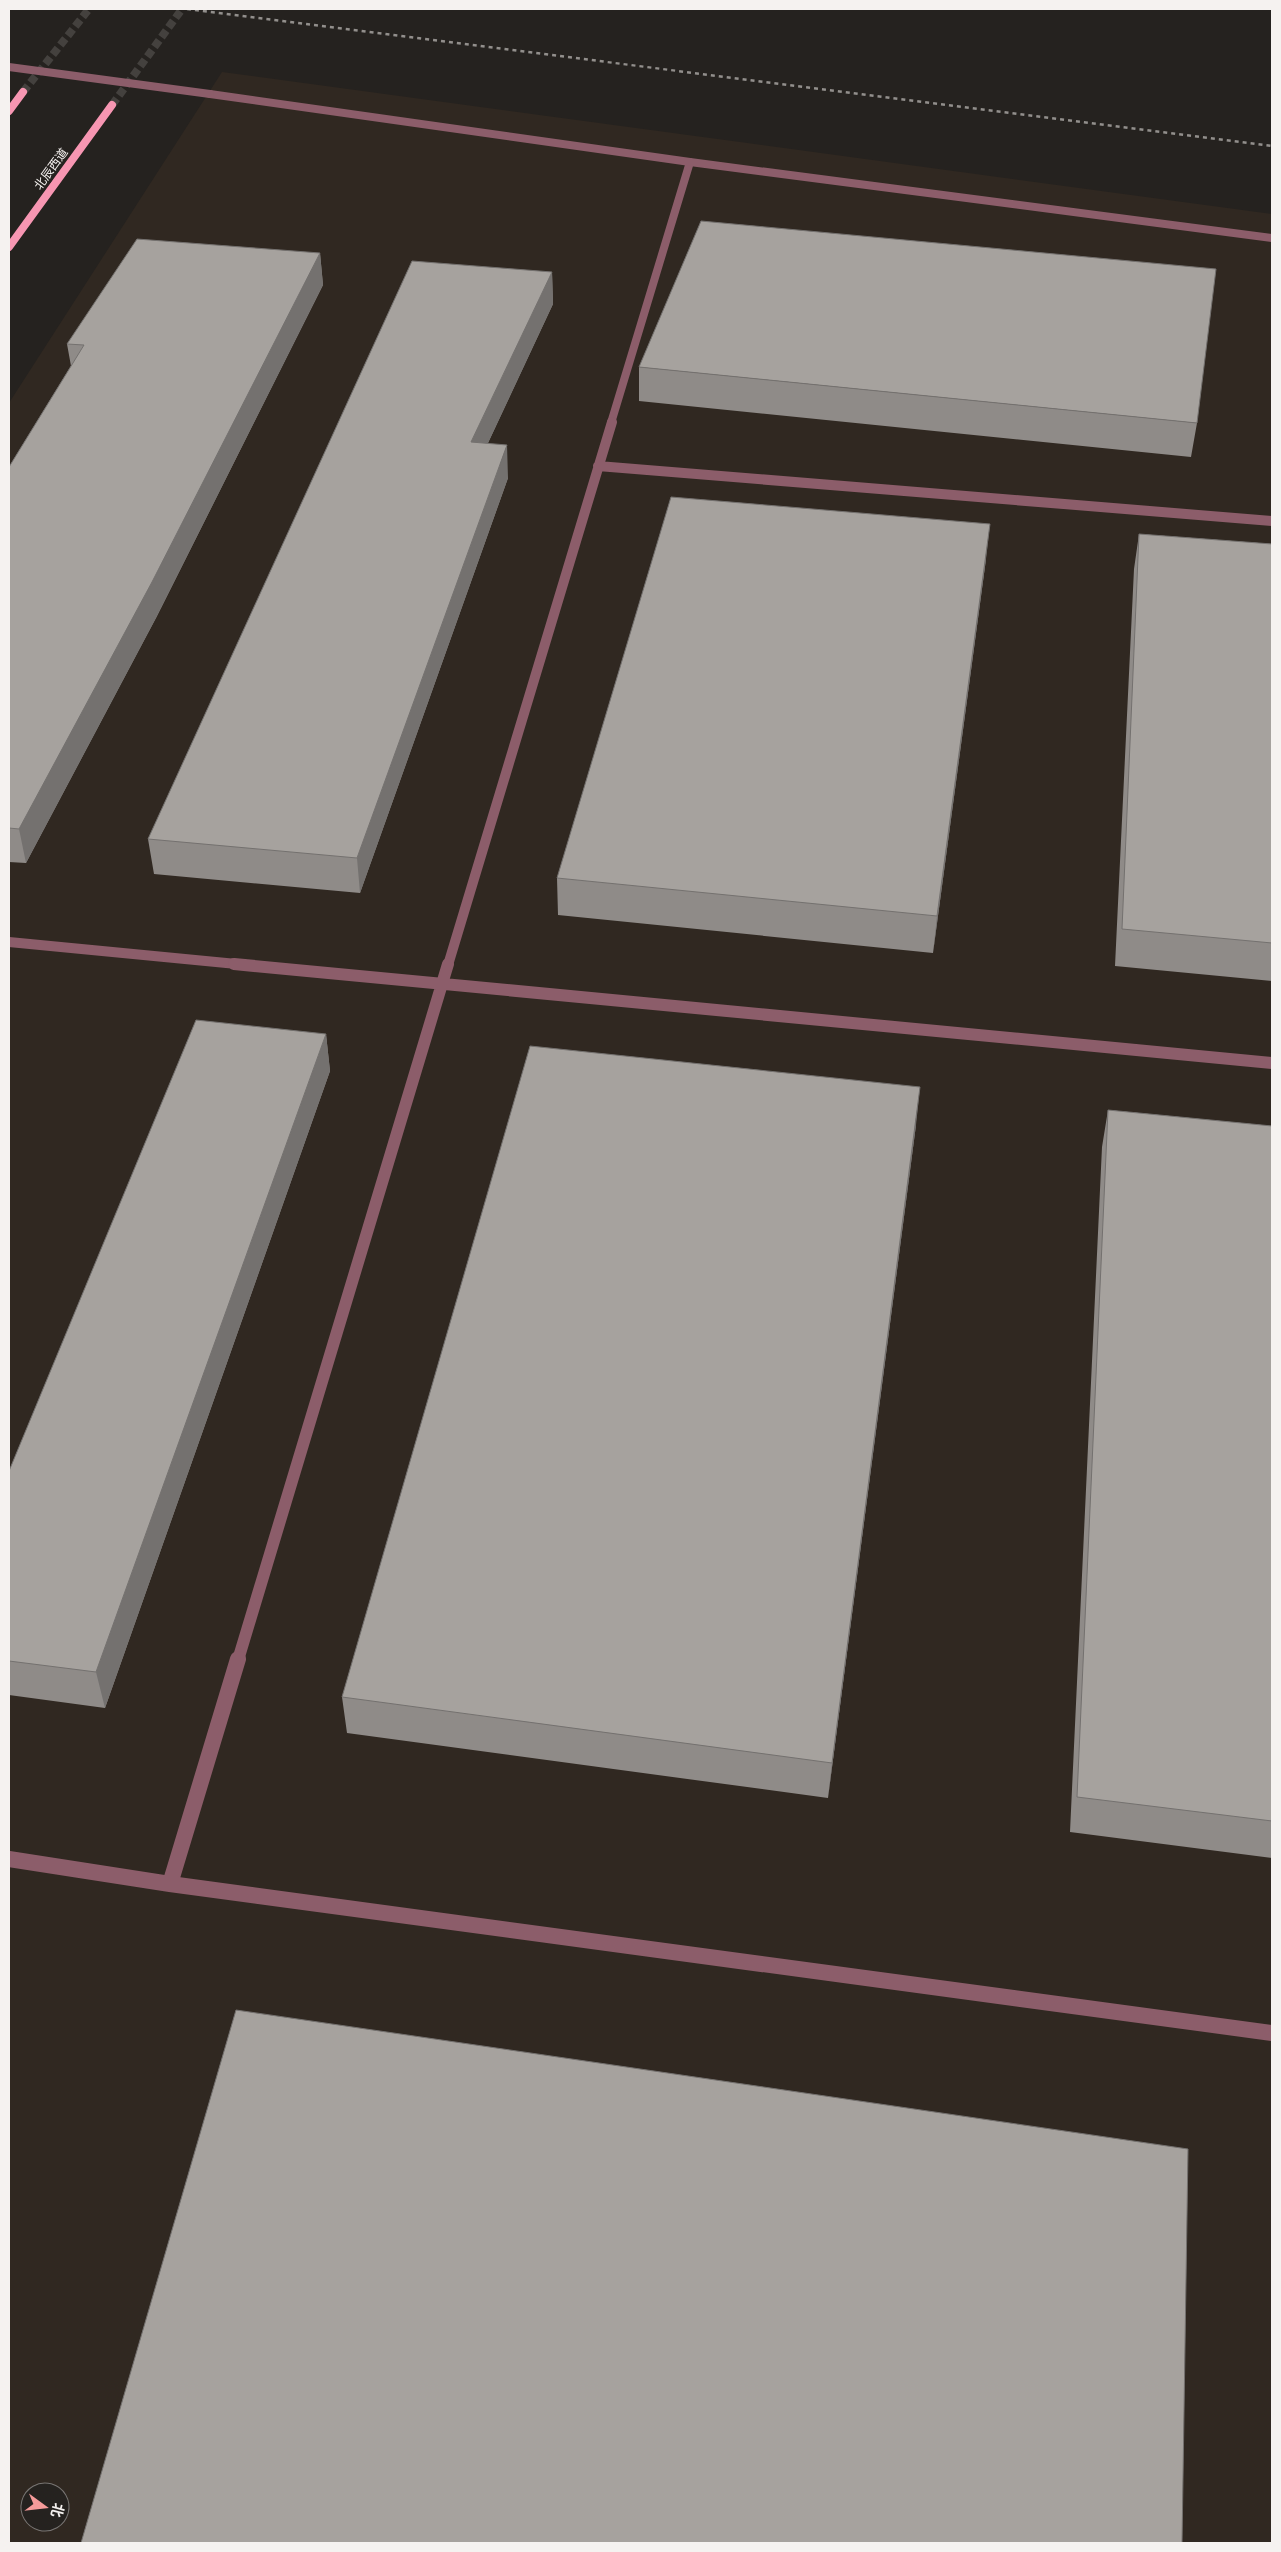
<svg xmlns="http://www.w3.org/2000/svg" width="1281" height="2552" viewBox="0 0 1281 2552" font-family="Arial,'Noto Sans SC',sans-serif">
<rect width="100%" height="100%" fill="#25221f"/>
<path fill="#302821" fill-rule="evenodd" d="M222,72L1272,214V2543H9V403ZM30,2492H60V2522H30Z"/>
<g fill="none" stroke-linecap="round" stroke-linejoin="round">
<path stroke="#44413e" stroke-width="8" stroke-dasharray="8 4" stroke-linecap="butt" d="M23,92L89,9
M112,105L182,9"/>
<path stroke="#8c5d6a" stroke-width="8" d="M611,423L690,162"/>
<path stroke="#8c5d6a" stroke-width="10" d="M598,466L1272,521
M9,942L247,965
M448,965L612,422"/>
<path stroke="#8c5d6a" stroke-width="12" d="M234,964L1272,1063
M238,1660L448,964"/>
<path stroke="#8c5d6a" stroke-width="16" d="M9,1859L170,1884L1272,2033
M170,1884L238,1659"/>
<path stroke="#8c5d6a" stroke-width="8" d="M210,94L690,162L1272,238"/>
<path stroke="#f796b2" stroke-width="8" d="M9,111L23,92
M9,247L112,105"/>
<path stroke="#928f8c" stroke-width="2.5" stroke-dasharray="4 4" stroke-linecap="butt" d="M187,9L1272,146"/>
<path stroke="#8c5d6a" stroke-width="8" d="M9,67L210,94"/>
</g>
<path fill="#8f8b88" d="M320,253L323,285L157,616L26,863L9,862V467L71,366L67,344Z
M552,272L553,304L488,443L508,478L360,893L154,874L148,839Z
M639,367L1197,423L1191,457L639,401Z
M1139,534L1272,544V981L1115,966L1134,569Z
M986,559L933,953L558,915L557,878Z
M326,1034L330,1071L105,1708L9,1695V1471Z
M1108,1110L1272,1126V1858L1070,1832L1102,1147Z
M916,1125L828,1798L347,1733L342,1697Z"/>
<path fill="#74716f" d="M320,253L323,285L157,616L26,863L19,829Z
M552,272L553,304L473,475L471,442Z
M507,445L508,478L360,893L357,858Z
M990,524L986,559L933,953L937,916Z
M326,1034L330,1071L105,1708L96,1672Z
M920,1087L916,1125L828,1798L832,1763Z"/>
<path fill="#a6a29e" stroke="#74716f" d="M701,221L1216,269L1197,423L639,367Z
M137,239L320,253L152,582L19,829L9,828V467L84,345L67,344Z
M412,261L552,272L471,442L507,445L357,858L148,839Z
M671,497L990,524L937,916L557,878Z
M1139,534L1272,544V943L1122,929Z
M196,1020L326,1034L96,1672L9,1661V1471Z
M530,1046L920,1087L832,1763L342,1697Z
M1108,1110L1272,1126V1821L1077,1797Z
M236,2010L1188,2149L1182,2543H81Z"/>
<g text-anchor="middle" dominant-baseline="central" stroke-width="5" stroke-linejoin="round" paint-order="stroke">
<g font-size="12" fill="#f5f2f0" stroke="#25221f">
<text transform="translate(51 169) rotate(-54)">北辰西道</text>
</g>
</g>
<rect width="1281" height="2552" fill="none" stroke="#f5f2f0" stroke-width="20"/>
<g transform="translate(45 2507) rotate(105)"><circle r="24" fill="#25221f" stroke="#787573"/>
<path d="M0-4L9 19L0 12L-9 19Z" fill="#f59b9a"/>
<text y="-8" font-size="14" font-weight="bold" text-anchor="middle" fill="#f5f2f0">北</text>
</g>
</svg>
